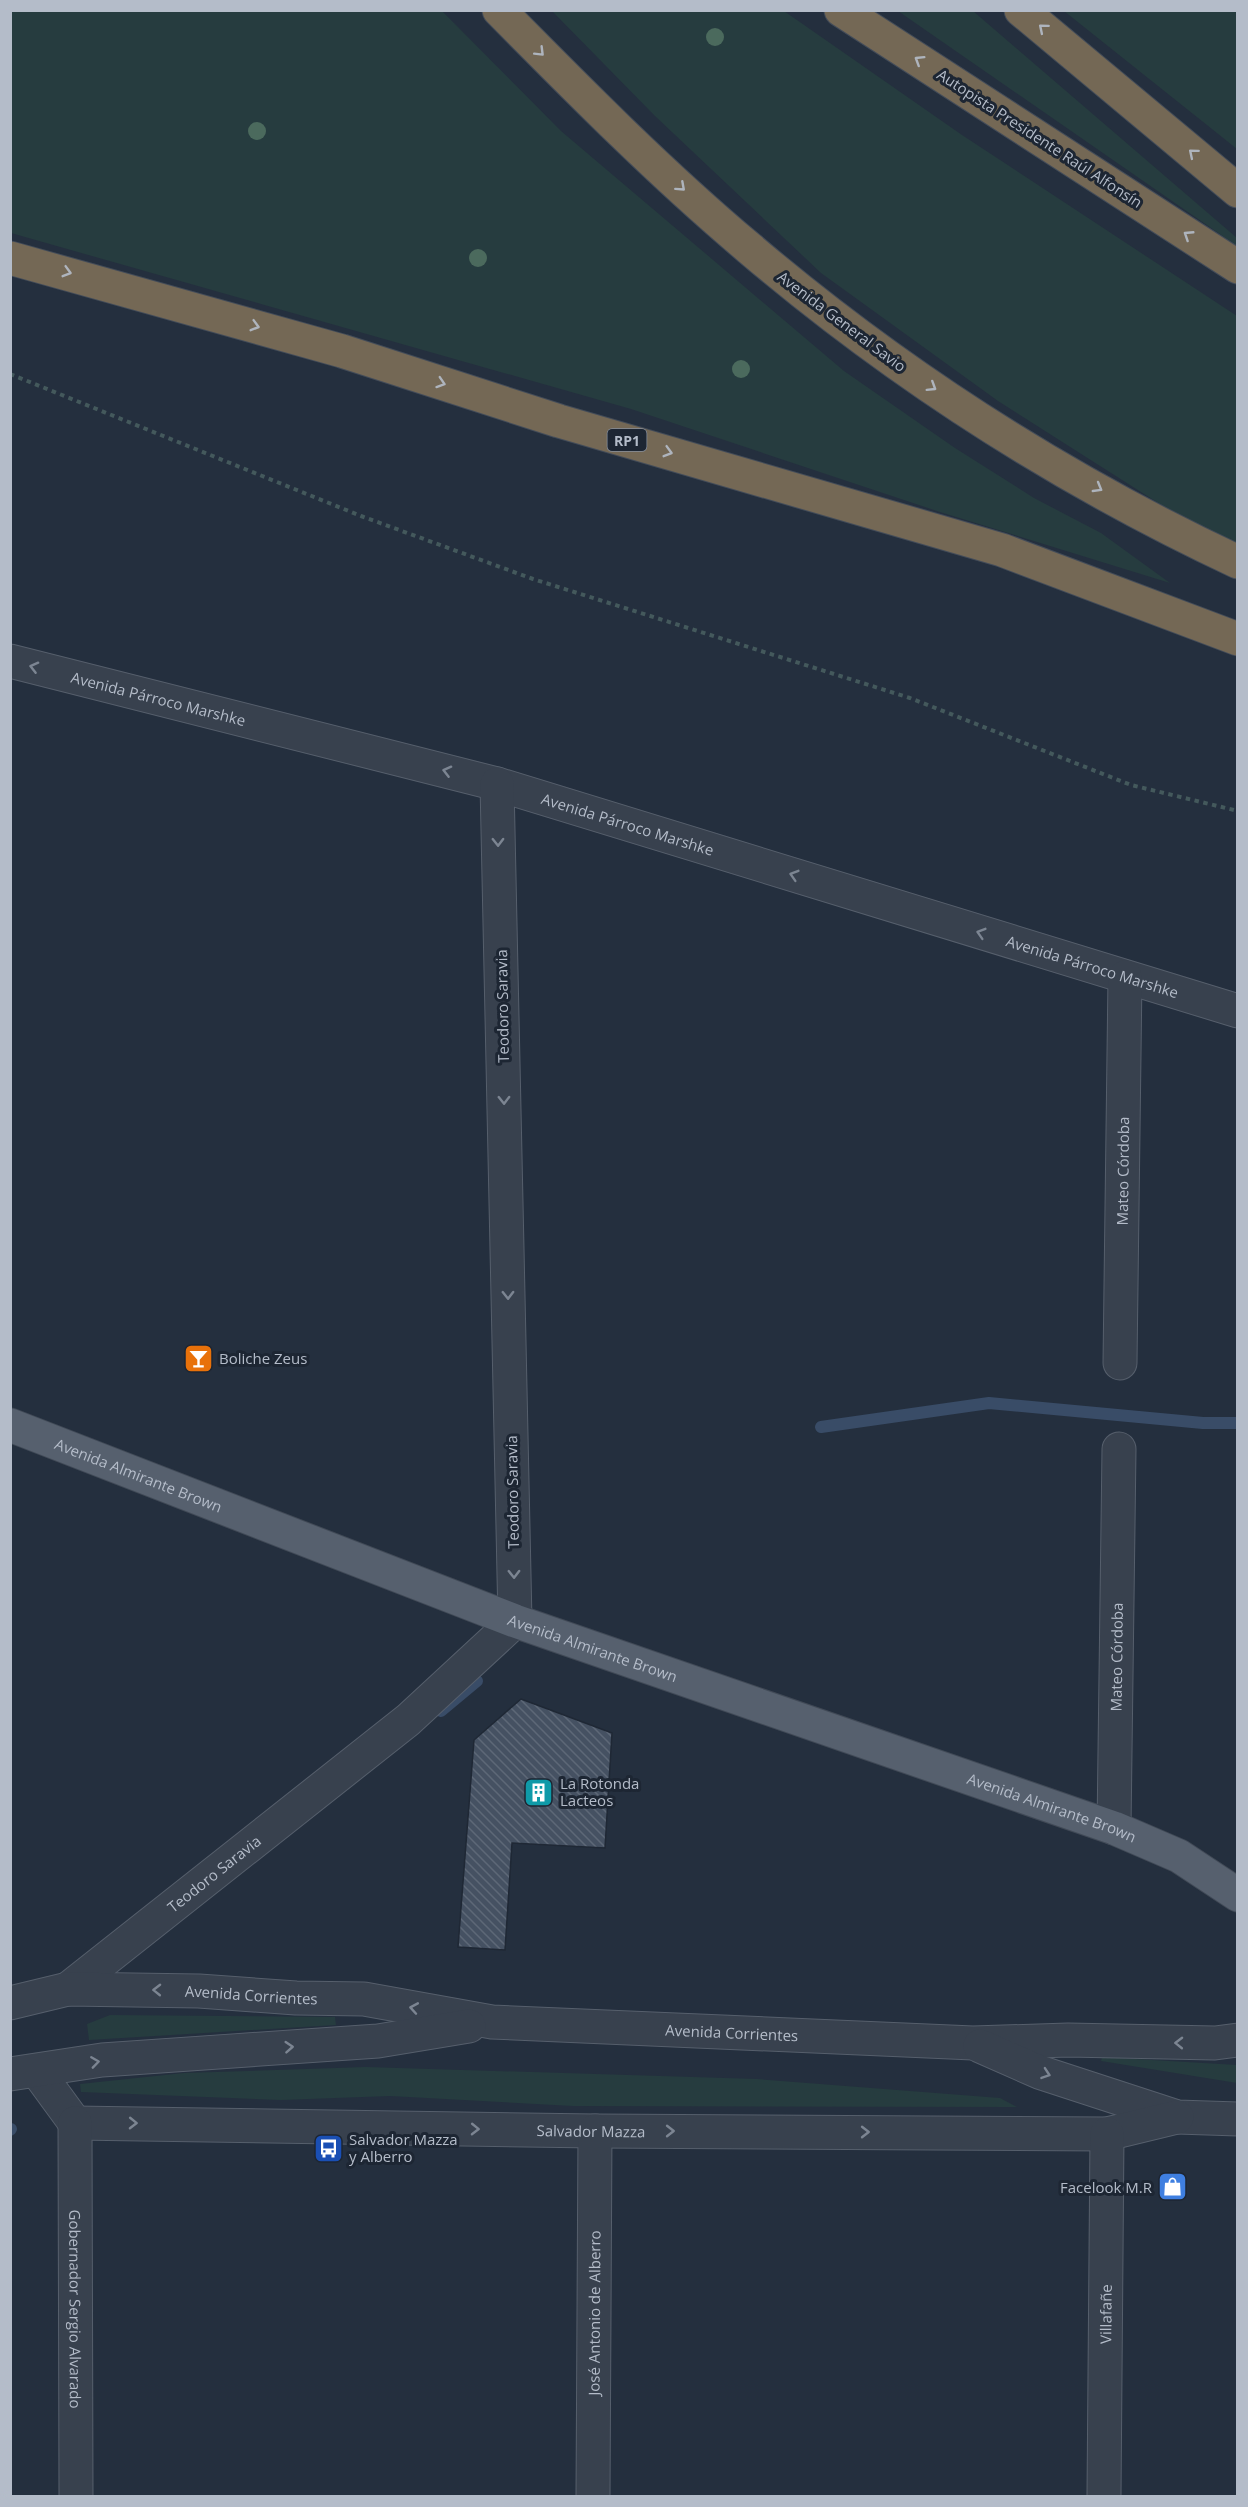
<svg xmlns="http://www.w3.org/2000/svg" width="1248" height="2507" viewBox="0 0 1248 2507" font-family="'Open Sans',sans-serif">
<defs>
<pattern id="building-back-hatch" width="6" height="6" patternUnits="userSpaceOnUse" patternTransform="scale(1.5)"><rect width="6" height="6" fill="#455162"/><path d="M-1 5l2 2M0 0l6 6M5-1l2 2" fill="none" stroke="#5d6877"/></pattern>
</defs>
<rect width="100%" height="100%" fill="#242f3e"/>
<path fill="#263c3f" d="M10,11H442L561,131L844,371L955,448L1034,498L1101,533L1170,583L940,512L631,409L11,233Z
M552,11H784L962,135L1237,316V544L1163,506L998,401L821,273L655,116Z
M898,11H973L1237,238V246Z
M1064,11H1237V149Z
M110,2015L335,2017L336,2025L89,2040L87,2024Z
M1102,2057L1237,2065V2083L1101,2061Z
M366,2067L757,2079L1000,2098L1017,2107L573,2106L390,2096L281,2100L81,2092L80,2084L184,2073Z"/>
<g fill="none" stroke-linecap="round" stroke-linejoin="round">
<path stroke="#394c67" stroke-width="12" d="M821,1427L989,1403L1203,1423H1238
M441,1711L477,1681
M10,2130L11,2129"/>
</g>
<path fill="url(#building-back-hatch)" stroke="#1f2835" stroke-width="1.5" d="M521,1699L612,1733L605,1848L512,1843L505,1950L458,1947L474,1740Z"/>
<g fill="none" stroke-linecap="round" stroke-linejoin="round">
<defs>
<g id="minor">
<path id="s1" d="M10,661L497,784L1238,1011"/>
<path id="s2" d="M1120,1363L1125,977"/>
<path id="s3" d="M1114,1828L1119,1449"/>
<path id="s4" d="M68,1989L408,1720L515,1621L497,784"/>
<path id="s5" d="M10,2003L68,1989L199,1991L296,1998L364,1999L492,2022L973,2043L1068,2040L1215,2043L1238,2040"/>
<path d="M980,2046L1039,2072L1177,2117L1238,2119"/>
<path d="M37,2071L75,2123"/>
<path d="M10,2074L102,2060L378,2041L469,2026"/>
<path id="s6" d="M75,2123L595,2131L1107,2134L1177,2117"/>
<path id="s7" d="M75,2123L76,2496"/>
<path id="s8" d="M593,2496L595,2131"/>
<path id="s9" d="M1104,2496L1107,2134"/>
</g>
<g id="major">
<path id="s10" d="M10,1425L515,1621L1114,1828L1179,1856L1238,1895"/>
</g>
<path id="highway" d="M499,10C580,92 661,174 749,248C896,373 1063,480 1238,562
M841,10L1238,267
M1021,10L1238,191
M10,258L342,351L559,421L1002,550L1238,639"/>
</defs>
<use href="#minor" stroke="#565f6c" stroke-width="35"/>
<use href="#major" stroke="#414a57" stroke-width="35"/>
<use href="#highway" stroke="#434c59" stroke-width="35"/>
<path stroke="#44595c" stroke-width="4" stroke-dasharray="4.5 4.5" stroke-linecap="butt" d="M10,374L361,516L533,579L910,698L1131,785L1238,811"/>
<use href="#minor" stroke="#38414e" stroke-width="33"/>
<use href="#major" stroke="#56606e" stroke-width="33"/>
<use href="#highway" stroke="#746855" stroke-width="33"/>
</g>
<g fill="#4b6a5d">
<circle cx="715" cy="37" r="9"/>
<circle cx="257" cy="131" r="9"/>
<circle cx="478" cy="258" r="9"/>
<circle cx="741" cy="369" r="9"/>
</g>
<defs><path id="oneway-chevron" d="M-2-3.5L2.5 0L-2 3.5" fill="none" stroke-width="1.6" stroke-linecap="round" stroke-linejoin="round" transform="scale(1.5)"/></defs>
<g stroke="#aeb4bd">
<use href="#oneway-chevron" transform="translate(1043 28) rotate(-140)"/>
<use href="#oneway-chevron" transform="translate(540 52) rotate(45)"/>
<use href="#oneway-chevron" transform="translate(919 60) rotate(-148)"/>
<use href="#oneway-chevron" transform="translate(1193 153) rotate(-140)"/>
<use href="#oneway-chevron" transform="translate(681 187) rotate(42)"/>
<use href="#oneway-chevron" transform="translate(1188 235) rotate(-147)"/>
<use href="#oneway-chevron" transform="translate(67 272) rotate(16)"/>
<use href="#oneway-chevron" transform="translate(255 326) rotate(16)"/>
<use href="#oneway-chevron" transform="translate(441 383) rotate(18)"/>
<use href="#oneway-chevron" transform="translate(932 387) rotate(32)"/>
<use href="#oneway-chevron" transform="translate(668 452) rotate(16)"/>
<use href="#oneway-chevron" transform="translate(1098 488) rotate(30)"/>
</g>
<g stroke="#7c8592">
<use href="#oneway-chevron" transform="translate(34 667) rotate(-166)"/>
<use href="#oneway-chevron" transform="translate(447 771) rotate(-166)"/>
<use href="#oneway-chevron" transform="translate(498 842) rotate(89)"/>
<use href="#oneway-chevron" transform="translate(794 875) rotate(-163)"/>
<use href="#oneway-chevron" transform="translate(981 933) rotate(-163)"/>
<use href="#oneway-chevron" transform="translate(504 1100) rotate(89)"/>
<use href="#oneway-chevron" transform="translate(508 1295) rotate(89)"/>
<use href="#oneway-chevron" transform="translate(514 1574) rotate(89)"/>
<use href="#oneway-chevron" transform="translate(157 1990) rotate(-179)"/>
<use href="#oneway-chevron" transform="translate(414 2008) rotate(-170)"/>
<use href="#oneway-chevron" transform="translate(1179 2043) rotate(-179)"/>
<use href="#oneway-chevron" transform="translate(289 2047) rotate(-4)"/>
<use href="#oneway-chevron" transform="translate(95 2062) rotate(-8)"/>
<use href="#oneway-chevron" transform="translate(1046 2074) rotate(19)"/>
<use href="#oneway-chevron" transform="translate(133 2123) rotate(1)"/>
<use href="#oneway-chevron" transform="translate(475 2129) rotate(1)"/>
<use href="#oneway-chevron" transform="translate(670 2131)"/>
<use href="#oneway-chevron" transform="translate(865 2132)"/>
</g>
<defs>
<symbol id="bar-square" viewBox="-11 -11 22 22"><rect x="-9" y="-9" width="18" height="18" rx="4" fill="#e8710a" stroke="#1d2633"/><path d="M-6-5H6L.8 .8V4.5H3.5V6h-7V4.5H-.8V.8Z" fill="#fff"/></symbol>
<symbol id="building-square" viewBox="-11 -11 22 22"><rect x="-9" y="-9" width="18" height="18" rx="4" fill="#0f9aa8" stroke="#1d2633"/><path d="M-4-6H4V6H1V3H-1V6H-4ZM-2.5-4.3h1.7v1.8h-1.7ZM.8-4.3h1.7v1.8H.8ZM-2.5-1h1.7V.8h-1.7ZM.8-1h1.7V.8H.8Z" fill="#fff"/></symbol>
<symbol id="bus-square" viewBox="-11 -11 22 22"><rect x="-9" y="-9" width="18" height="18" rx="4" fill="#1a4fb4" stroke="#1d2633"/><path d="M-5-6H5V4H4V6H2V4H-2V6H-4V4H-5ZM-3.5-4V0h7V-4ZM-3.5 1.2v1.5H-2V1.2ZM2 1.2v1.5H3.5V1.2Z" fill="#fff"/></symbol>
<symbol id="shop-square" viewBox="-11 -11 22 22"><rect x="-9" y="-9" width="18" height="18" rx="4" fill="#3f7fe0" stroke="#1d2633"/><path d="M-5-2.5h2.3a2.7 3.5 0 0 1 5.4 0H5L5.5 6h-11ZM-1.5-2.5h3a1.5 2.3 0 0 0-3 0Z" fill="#fff"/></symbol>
</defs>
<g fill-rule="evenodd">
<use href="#bar-square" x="182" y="1342" width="33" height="33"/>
<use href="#building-square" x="522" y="1776" width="33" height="33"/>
<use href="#bus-square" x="312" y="2132" width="33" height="33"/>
<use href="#shop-square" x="1156" y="2170" width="33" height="33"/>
</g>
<g text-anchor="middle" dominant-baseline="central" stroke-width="6" stroke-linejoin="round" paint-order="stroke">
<rect fill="#1d2633" stroke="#878f9c" stroke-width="1.5" x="607.5" y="429" width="39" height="22" rx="4.5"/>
<g font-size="14" font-weight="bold" fill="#b4bcc9">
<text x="627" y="440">RP1</text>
</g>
<g font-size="15" fill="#b4bcc9" stroke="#1d2633">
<text transform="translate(1040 138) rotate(33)">Autopista Presidente Raúl Alfonsín</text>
<text transform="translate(842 321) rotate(37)">Avenida General Savio</text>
<text stroke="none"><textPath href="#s1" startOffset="153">Avenida Párroco Marshke</textPath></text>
<text stroke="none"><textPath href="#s1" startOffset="639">Avenida Párroco Marshke</textPath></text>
<text stroke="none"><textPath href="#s1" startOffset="1125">Avenida Párroco Marshke</textPath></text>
<text transform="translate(502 1006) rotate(-91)">Teodoro Saravia</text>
<text stroke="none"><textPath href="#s2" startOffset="192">Mateo Córdoba</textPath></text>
<text stroke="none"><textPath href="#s10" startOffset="138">Avenida Almirante Brown</textPath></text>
<text transform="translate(512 1492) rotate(-91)">Teodoro Saravia</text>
<text stroke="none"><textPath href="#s10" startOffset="624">Avenida Almirante Brown</textPath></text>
<text stroke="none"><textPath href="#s3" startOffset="171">Mateo Córdoba</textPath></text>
<text stroke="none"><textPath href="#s10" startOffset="1110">Avenida Almirante Brown</textPath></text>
<text stroke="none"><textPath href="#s4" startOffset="186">Teodoro Saravia</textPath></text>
<text stroke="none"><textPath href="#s5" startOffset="243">Avenida Corrientes</textPath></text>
<text stroke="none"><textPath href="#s5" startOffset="726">Avenida Corrientes</textPath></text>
<text stroke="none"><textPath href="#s6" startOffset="516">Salvador Mazza</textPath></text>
<text stroke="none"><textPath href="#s7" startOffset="186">Gobernador Sergio Alvarado</textPath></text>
<text stroke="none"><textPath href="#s8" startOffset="183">José Antonio de Alberro</textPath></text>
<text stroke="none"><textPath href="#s9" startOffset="182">Villafañe</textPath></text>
</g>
<g font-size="15" fill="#b4bcc9" stroke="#1d2633" text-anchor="start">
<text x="219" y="1358">Boliche Zeus</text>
<text x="560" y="1783">La Rotonda<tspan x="560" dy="17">Lacteos</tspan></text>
<text x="349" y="2139">Salvador Mazza<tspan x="349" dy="17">y Alberro</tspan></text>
<text x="1152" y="2187" text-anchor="end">Facelook M.R</text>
</g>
</g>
<rect width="1248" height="2507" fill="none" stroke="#b4bcc9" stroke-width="24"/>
</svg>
